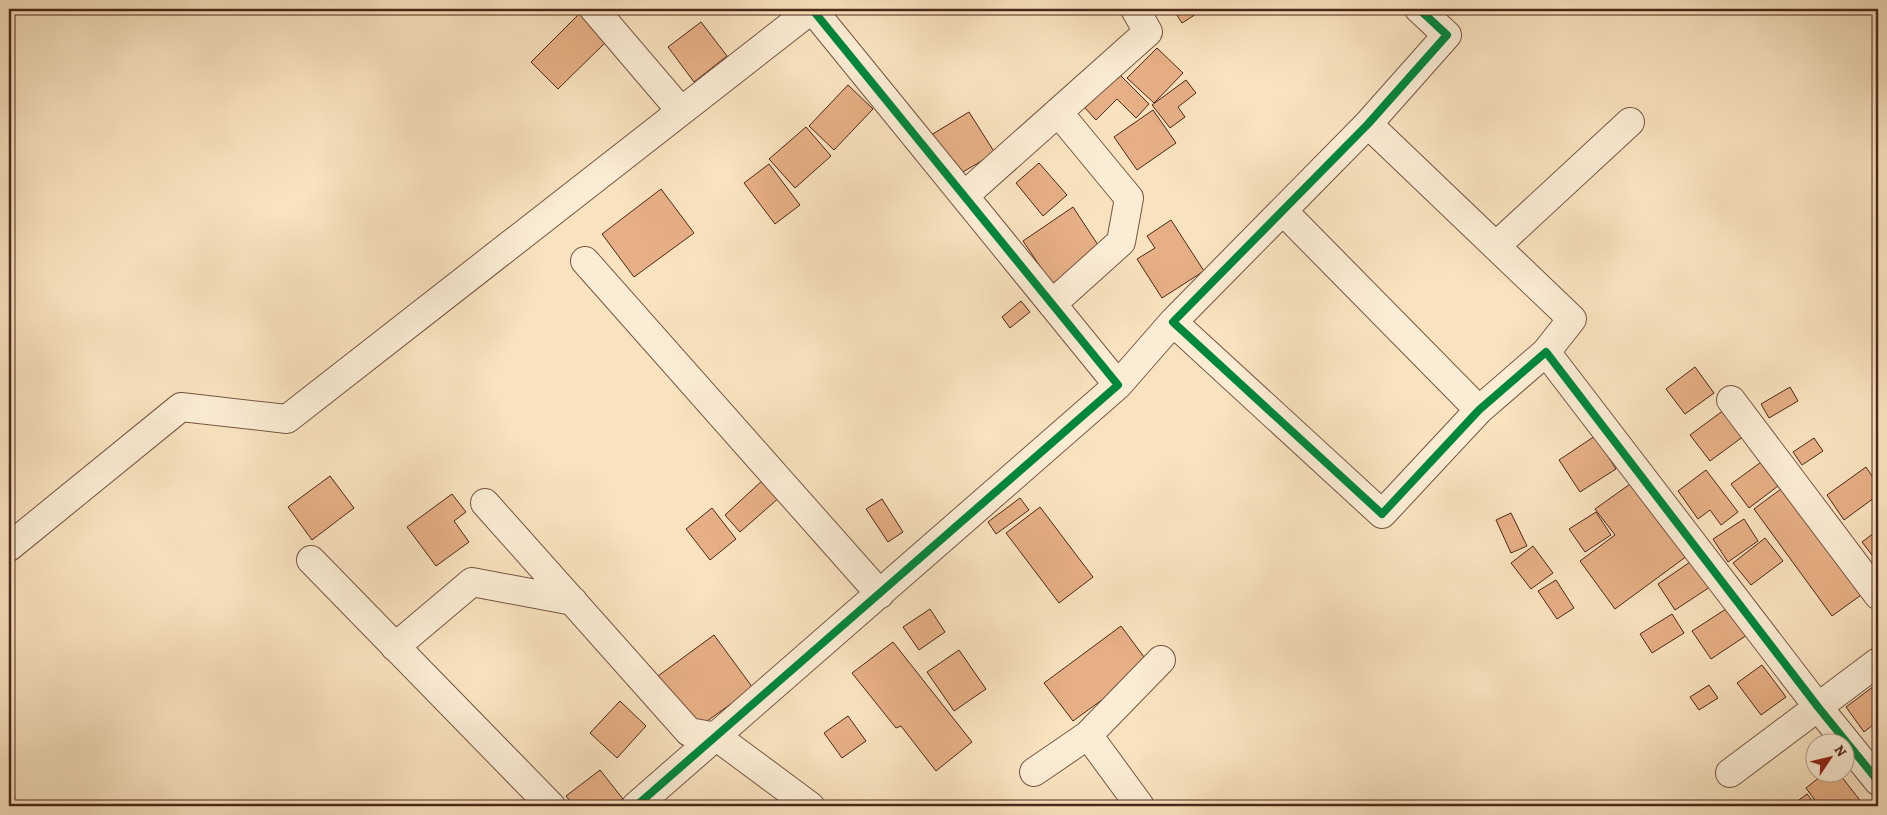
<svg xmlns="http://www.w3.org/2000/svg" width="1887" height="815" viewBox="0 0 1887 815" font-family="Alegreya,serif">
<rect width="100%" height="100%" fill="#f9e3bf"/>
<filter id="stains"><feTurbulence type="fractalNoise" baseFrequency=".004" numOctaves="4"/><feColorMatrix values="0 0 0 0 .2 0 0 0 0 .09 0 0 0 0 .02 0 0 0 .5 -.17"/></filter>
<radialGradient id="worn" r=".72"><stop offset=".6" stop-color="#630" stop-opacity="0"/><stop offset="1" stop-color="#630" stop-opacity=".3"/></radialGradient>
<path fill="#e7af85" stroke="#4c2719" d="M1173,9H1204L1182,23Z
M583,10L610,38L558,89L531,62Z
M701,22L727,56L694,82L668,47Z
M1157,48L1183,73L1154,103L1127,78Z
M1119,74L1149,104L1136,118L1117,99L1096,120L1085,108Z
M1186,80L1196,93L1178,107L1185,117L1170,128L1152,105Z
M848,85L873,109L834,150L809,126Z
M1153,110L1176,143L1137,170L1114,137Z
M969,112L995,153L956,176L931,135Z
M806,127L831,156L795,188L769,159Z
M1039,163L1067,195L1043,216L1016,183Z
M769,164L800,205L775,224L744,183Z
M661,189L694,233L634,277L602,234Z
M1073,207L1102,251L1052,284L1023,241Z
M1171,220L1204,271L1162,298L1137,259L1155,248L1147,236Z
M1021,301L1030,312L1010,328L1002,317Z
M1695,367L1714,393L1685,414L1666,389Z
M1790,387L1798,401L1769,418L1761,404Z
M1728,407L1748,433L1710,461L1690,435Z
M1595,436L1616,469L1580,492L1559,460Z
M1814,438L1823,451L1802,465L1793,452Z
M1764,460L1782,483L1749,508L1731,484Z
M1866,467L1878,485V495L1844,520L1827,495Z
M1706,470L1738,512L1721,525L1710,510L1698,519L1678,491Z
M330,476L354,508L312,540L288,507Z
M764,479L780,497L740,532L725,515Z
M1633,482L1687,556L1615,609L1580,561L1615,535L1595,509Z
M1785,486L1864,593L1832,616L1754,509Z
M452,494L466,512L454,521L469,542L436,566L407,527Z
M1020,498L1029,510L996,534L988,522Z
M882,499L903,532L888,542L866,509Z
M1040,507L1093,577L1059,603L1006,533Z
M712,508L736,539L710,560L686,529Z
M1596,512L1611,535L1585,552L1569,529Z
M1511,513L1527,546L1511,553L1496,520Z
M1744,519L1758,541L1728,562L1713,539Z
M1878,530V563L1862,542Z
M1765,538L1783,561L1751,585L1733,563Z
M1533,546L1553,573L1531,589L1511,563Z
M1696,558L1713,585L1675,610L1658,584Z
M1556,580L1574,608L1557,619L1538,591Z
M1729,607L1747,635L1711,659L1692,631Z
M930,609L945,632L919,650L903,627Z
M1672,614L1684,633L1652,653L1640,634Z
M1121,626L1150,665L1073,721L1044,683Z
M714,635L753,688L696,729L658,676Z
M893,642L972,742L936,771L901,726L896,728L852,673Z
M959,650L986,689L954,711L927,672Z
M1762,665L1786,697L1761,715L1737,683Z
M1878,683V721L1864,732L1846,707Z
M1709,685L1718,698L1699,710L1690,697Z
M620,701L646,726L617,758L590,733Z
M848,716L866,741L842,758L824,733Z
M600,770L627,804L574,806L566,796Z
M1826,772H1838L1862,803L1857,806H1819L1806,788Z
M1807,794L1816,806H1791Z"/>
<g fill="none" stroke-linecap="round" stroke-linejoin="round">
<defs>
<path id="minor" d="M594,9L681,111
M1419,9L1447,35L1368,124L1173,322L1382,514L1479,410L1546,352L1818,707L1878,781
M1368,124L1572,319L1546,352
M964,196L1148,32L1135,9
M1283,211L1479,410
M1496,246L1630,122
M585,261L880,594
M1052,304L1121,242L1129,198L1058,112
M1118,385L1173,322
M1731,400L1878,595
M485,503L689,732L717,737L810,806
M9,547L181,407L287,419L812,9
M311,560L551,806
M395,647L472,582L573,601
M1088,735L1140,806
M1034,772L1088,735L1161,660
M1730,773L1878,662
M636,806L1118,385L812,9"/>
</defs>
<use href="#minor" stroke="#775642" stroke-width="30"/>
<use href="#minor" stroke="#fbedd5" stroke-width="28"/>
<defs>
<path id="cycleway" d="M1419,9L1447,35L1368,124L1173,322L1382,514L1479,410L1546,352L1818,707L1878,781
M636,806L1118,385L812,9"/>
</defs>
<use href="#cycleway" stroke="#fbedd5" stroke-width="11"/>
<use href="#cycleway" stroke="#00873e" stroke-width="8"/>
</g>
<rect width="1887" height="815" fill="none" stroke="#f9e3bf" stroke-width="30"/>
<rect x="10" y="10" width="1867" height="795" fill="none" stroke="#4c2719" stroke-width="2.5"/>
<rect x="15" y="15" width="1857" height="785" fill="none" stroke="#4c2719"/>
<g transform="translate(1830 758) rotate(55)"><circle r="24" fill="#fbedd5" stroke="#b59e8a"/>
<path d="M0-4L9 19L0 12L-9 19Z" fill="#8f2418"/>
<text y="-8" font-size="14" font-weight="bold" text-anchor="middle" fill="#4c2719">N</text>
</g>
<rect width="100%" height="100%" filter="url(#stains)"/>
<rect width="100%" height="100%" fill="url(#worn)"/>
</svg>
